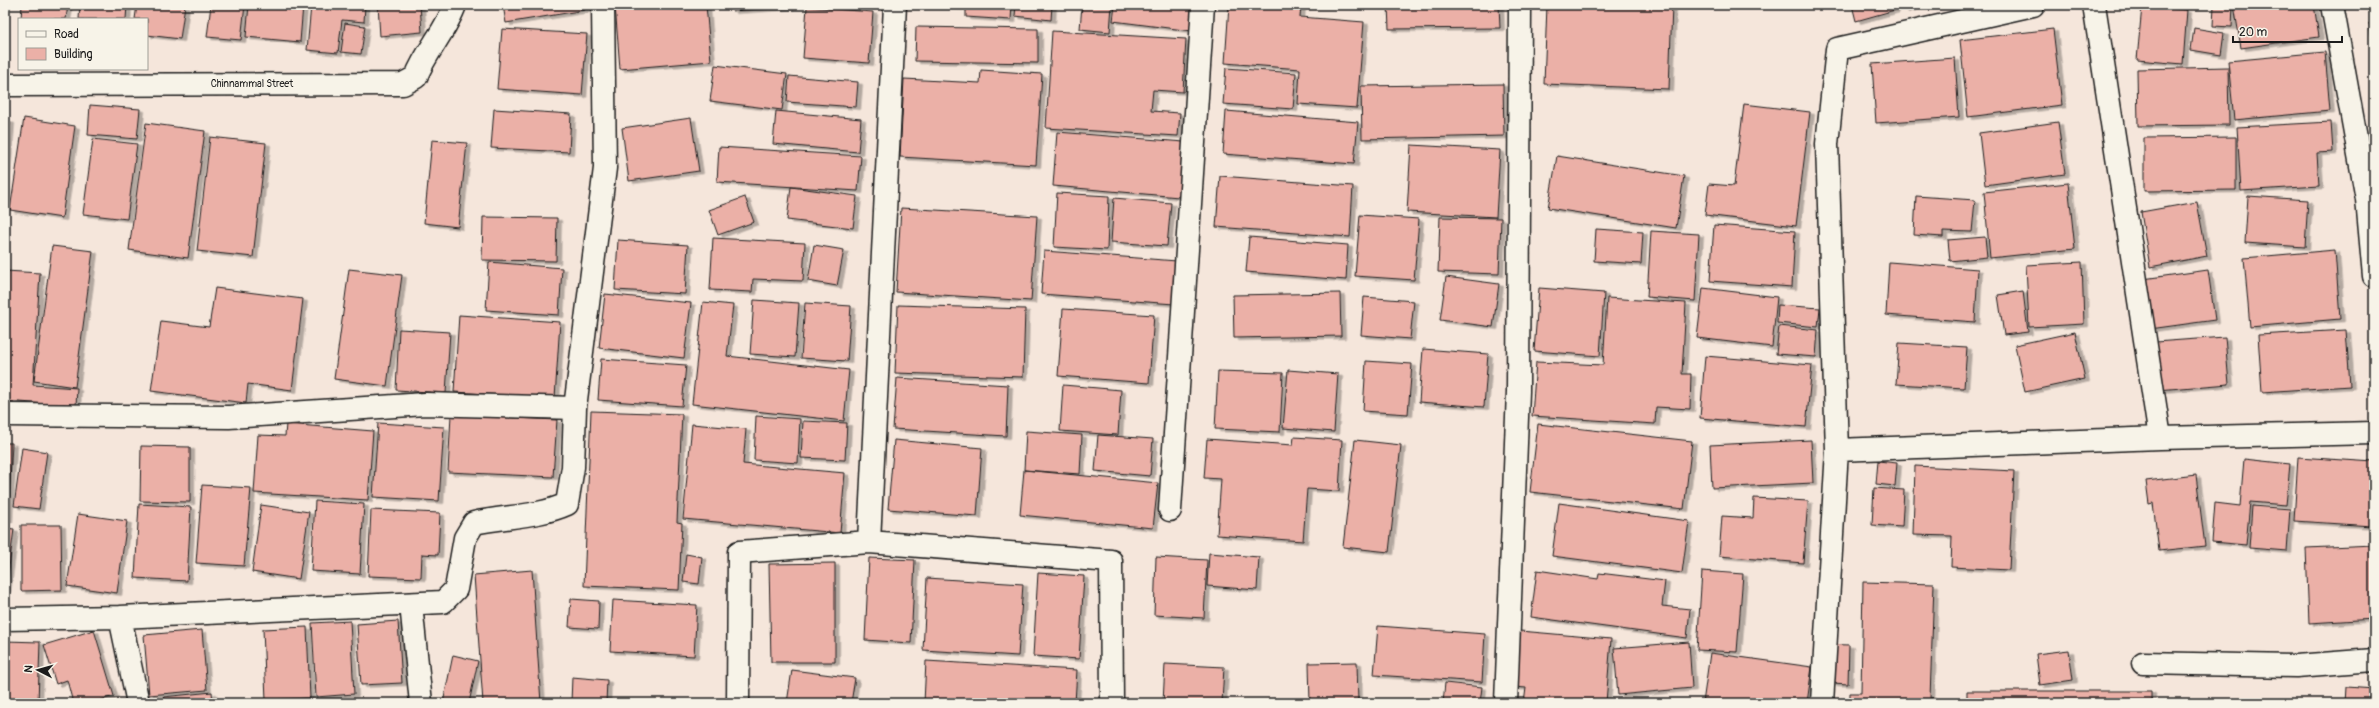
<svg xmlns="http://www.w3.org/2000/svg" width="2379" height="708" viewBox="0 0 2379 708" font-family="Pangolin,sans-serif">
<defs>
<filter id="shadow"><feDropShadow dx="4.5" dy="2.5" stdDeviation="0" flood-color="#0004"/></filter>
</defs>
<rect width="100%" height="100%" fill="#f5e6db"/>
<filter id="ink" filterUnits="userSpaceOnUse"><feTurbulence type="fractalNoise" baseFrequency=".025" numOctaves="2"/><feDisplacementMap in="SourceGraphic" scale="8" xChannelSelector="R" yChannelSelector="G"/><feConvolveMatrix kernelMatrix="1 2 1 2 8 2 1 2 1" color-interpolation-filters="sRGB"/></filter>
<g filter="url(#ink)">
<path fill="#ebb0a7" stroke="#1c1c1c" filter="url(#shadow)" d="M22,5H68L66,19H21Z
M80,5H127L126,19H79Z
M137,5H185L180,39L147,35V19H135Z
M211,5H245L241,40L207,37Z
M249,5H303L300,42L246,37Z
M311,5H365L364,22L342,20L338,53L307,50Z
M378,5H420L422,32L380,36Z
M503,5H584L585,10L506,23Z
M615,5H706L711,61L620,69Z
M732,5H790V7L732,11Z
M923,5H958V7Z
M966,5H1012L1011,20L966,17Z
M1016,5H1052L1051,20L1015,16Z
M1082,5H1112L1110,32L1080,29Z
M1115,5H1195L1192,31L1113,21Z
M1229,5H1301L1300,17L1364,22L1357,108L1298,104L1300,69L1225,63Z
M1388,5H1499L1500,28L1389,29Z
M1547,5H1672L1669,89L1544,84Z
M1852,5H1894L1895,10L1856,21Z
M1902,5H1921L1904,10Z
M2214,5H2233L2232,27L2213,26Z
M2234,5H2314L2319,37L2241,48Z
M2142,6L2187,10L2183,64L2137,60Z
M807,7L873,12L869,63L803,58Z
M2374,22V49L2369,23Z
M345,23L365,26L361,54L341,52Z
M916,27L1038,29V63L915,61Z
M2194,28L2224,33L2221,55L2191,50Z
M502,29L587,34L582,95L497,89Z
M2053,29L2062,105L1968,117L1960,40Z
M1052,31L1186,39L1183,92L1153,90L1151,111L1180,113L1178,136L1046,128Z
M2325,52L2330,111L2234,120L2228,61Z
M1955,58L1959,117L1876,123L1872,64Z
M715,65L787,74L782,110L710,101Z
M2228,67L2229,125L2138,126L2137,69Z
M1226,68L1296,73L1293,109L1223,104Z
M981,70L1042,74L1036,165L900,157L904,79L980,83Z
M789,76L858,82L856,107L787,102Z
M1503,84L1504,136L1362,139L1361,86Z
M1744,104L1810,112L1796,226L1705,215L1709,184L1734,186Z
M90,105L140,109L137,139L88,135Z
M494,109L571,114L569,152L491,148Z
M776,111L861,119L858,152L773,144Z
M1226,111L1358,122L1354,164L1223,154Z
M24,118L75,126L62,218L10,210Z
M691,118L699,171L629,181L622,128Z
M5,120L10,121L5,182Z
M2058,122L2065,174L1985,185L1979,133Z
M2331,122L2333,152L2317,153L2319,186L2241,191L2237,127Z
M146,123L205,131L188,258L129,250Z
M1057,132L1184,142L1179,197L1053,186Z
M210,137L266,143L253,257L197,251Z
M2236,137V190L2144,191V138Z
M93,139L137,144L127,219L83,214Z
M432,140L467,143L458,227L424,223Z
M1411,145L1500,150L1496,217L1407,212Z
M719,147L861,156L858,191L717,182Z
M1557,156L1684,176L1676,228L1548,208Z
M1220,176L1353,186L1350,237L1216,227Z
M2068,183L2075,249L1990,258L1984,192Z
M791,187L857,196L853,228L787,220Z
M1057,193L1109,196L1107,250L1054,247Z
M1916,196L1975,200L1972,232L1943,231V237L1914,235Z
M2248,196L2308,200L2305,247L2245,243Z
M745,197L754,222L718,235L709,210Z
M1114,198L1171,203L1167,246L1111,242Z
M2197,202L2207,256L2150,267L2141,212Z
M901,208L1037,216L1031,301L896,292Z
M1360,215L1419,219L1414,280L1355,276Z
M483,217L557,218L556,261L482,260Z
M1440,217L1501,218L1499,274L1438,272Z
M1714,225L1795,231L1792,287L1710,281Z
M1596,229L1643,232L1641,264L1594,261Z
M1651,231L1699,234L1695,301L1647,297Z
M1249,237L1348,245L1346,280L1246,272Z
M1985,237L1987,257L1950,261L1948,240Z
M713,238L805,243L803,281L753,279L752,292L710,290Z
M618,240L688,245L685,294L615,290Z
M814,245L844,250L837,286L808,281Z
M52,246L93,251L75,387L34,381Z
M2335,250L2340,319L2250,327L2244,258Z
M1044,251L1177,261L1174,304L1041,294Z
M489,262L562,268L559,315L486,310Z
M1889,262L1978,269L1975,322L1886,315Z
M2082,262L2084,324L2029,327L2026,265Z
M349,269L402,275L387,386L334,379Z
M2208,270L2215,320L2150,329L2143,279Z
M5,271L40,273L33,385L77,388L76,406L5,401Z
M1446,277L1499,284L1493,327L1440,320Z
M215,288L303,299L292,390L248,384L246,403L151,391L161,321L209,327Z
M1539,288L1604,293L1600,356L1534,351Z
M1703,288L1777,297L1772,347L1697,338Z
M2023,291L2028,332L2004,335L1998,295Z
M1340,293L1341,336L1234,338L1233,295Z
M605,294L691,303L684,358L599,348Z
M1364,297L1414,301L1410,339L1361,335Z
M1607,298L1686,303L1682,374H1691L1690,409L1656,407L1655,424L1532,416L1536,362L1603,365Z
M754,300L799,303L795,357L750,354Z
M703,302L733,305L727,356L849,370L844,421L692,404Z
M805,303L851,306L847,361L801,358Z
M898,305L1025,309L1023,377L895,373Z
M1778,305L1820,308L1818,327L1777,323Z
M1063,309L1154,315L1149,383L1058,376Z
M459,315L560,322L555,398L454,392Z
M1779,326L1818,330L1816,357L1776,354Z
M399,329L450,332L446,393L396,390Z
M2346,330L2350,386L2262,392L2258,335Z
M2075,332L2085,379L2025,392L2015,345Z
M2225,337L2229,384L2158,390L2155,342Z
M1899,343L1967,347L1964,388L1896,384Z
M1423,349L1488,354L1484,407L1419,402Z
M1705,356L1812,365L1806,427L1700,418Z
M601,359L686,365L682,406L598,400Z
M1366,361L1412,364L1408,414L1363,411Z
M1288,370L1338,374L1334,432L1283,428Z
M1218,371L1283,373L1280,432L1215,429Z
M897,378L1008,385L1006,436L893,429Z
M1063,385L1121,390L1118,435L1060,431Z
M591,411L682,414L677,522L682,523L679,590L584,586Z
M451,415L557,420L553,477L448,472Z
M756,416L800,419L798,463L754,460Z
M803,421L847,423L845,460L801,458Z
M378,423L444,427L439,501L373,497Z
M286,424L373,431L368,500L254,493L258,435L285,436Z
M692,424L746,429L743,464L845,473L840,533L683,519Z
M1538,424L1692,441L1684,509L1530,492Z
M1026,431L1082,435L1080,474L1024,470Z
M1098,435L1153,439L1150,476L1095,471Z
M1294,437L1342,440L1339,491L1307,489L1303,541L1217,535L1221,479L1204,478L1207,439L1293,445Z
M894,440L982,448L977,516L888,509Z
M1355,440L1401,445L1389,552L1343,547Z
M1811,440L1813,483L1712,488L1710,445Z
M5,443H12L8,520H5Z
M141,446L190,447V502L140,501Z
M22,448L47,452L39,509L14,506Z
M2298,457L2374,462L2372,526L2294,521Z
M2244,459L2290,464L2286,505L2250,502L2246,545L2212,542L2215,503L2240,506Z
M1878,461L1897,463L1895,486L1876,484Z
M1915,466L2014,471L2009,570L1951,567L1952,536L1913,535Z
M1024,470L1158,483L1153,528L1020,515Z
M2196,475L2205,546L2159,551L2153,503L2149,504L2146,481Z
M202,485L251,488L244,566L196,563Z
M1874,488L1904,490L1902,527L1872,525Z
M1754,498L1808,501L1803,563L1719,556L1722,516L1753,518Z
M315,501L364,504L360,574L311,571Z
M1559,503L1689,521L1682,573L1552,556Z
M139,504L191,507L187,581L135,578Z
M261,505L309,512L299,579L252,572Z
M2252,506L2290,509L2287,551L2249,548Z
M371,510L440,513L438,555L422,554L421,578L368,576Z
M78,514L127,521L117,593L67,586Z
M21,525H61L62,590L21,591Z
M5,528L14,529L6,590H5Z
M2374,545V619L2309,623L2306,548Z
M1209,553L1259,557L1257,590L1207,586Z
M686,554L702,557L699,584L683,582Z
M1156,557L1207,560L1204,618L1154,615Z
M869,558L915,560L911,643L865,640Z
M835,563V662H771L769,564Z
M532,570L541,703H483L474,575Z
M1537,570L1598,579L1599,573L1665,581L1662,606L1690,609L1687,638L1531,617Z
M1702,571L1743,574L1737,652L1697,650Z
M1038,573L1084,576L1079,659L1033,656Z
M927,578L1023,584L1018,656L923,650Z
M1863,582L1934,584L1930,698H1937V703H1850V693H1861Z
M571,599L599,601L598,629L569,627Z
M613,600L697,605L694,656L610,651Z
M350,621L354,694L316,697L312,623Z
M398,621L402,683L361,685L357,624Z
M1378,626L1485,634L1482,682L1374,675Z
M307,627L310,698L266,700L263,629Z
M94,630L114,696L92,703H73L67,680L56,684L44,645Z
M202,630L207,690L149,695L144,635Z
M1520,631L1611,639L1606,703H1524L1526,688L1514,687Z
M5,641L40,642L38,703H5Z
M1689,642L1692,688L1618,695L1614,648Z
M1820,644L1849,645L1848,684L1817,682Z
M2069,650L2073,680L2040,685L2036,654Z
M1710,653L1812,667L1807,703H1703Z
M453,655L478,661L469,703H443Z
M926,661L1077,670L1075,703H924Z
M1357,662L1358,703H1310L1309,663Z
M1165,664L1224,667L1222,703H1163Z
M792,670L855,678L851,703H787Z
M572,677L607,680L606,703H571Z
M1445,683L1482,687L1480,703H1443Z
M2346,687L2374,689V703H2345Z
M1967,691H2151V703H1967Z
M212,692L213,703H164L163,697Z
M1631,701L1676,703H1631Z"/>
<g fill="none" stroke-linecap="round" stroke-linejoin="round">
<defs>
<path id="street" d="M2094,5L2160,438
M2332,5L2367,199L2374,276
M5,85L403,84L416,77C426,51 446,31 455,5
M5,415L229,417L425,404L575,408
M1837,450L2160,438L2374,433
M1170,510L1203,5
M869,542L895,5
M411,604L421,703
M120,617L138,703
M5,619L120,617L443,602L456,589L465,538L474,523C505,516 538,517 567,504L573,467L575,408L605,168L603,5
M2143,663L2296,666L2374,660
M738,703L739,552L869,542L1111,561L1112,703
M1506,703L1518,391L1520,5
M1822,703L1837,450L1827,144L1837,49L2033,5"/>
</defs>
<use href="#street" stroke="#1c1c1c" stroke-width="25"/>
<use href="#street" stroke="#f7f3e8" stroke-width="22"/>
</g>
</g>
<g text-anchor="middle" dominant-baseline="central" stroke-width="4" stroke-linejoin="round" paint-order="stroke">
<g font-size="10" fill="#1c1c1c" stroke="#f7f3e8">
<text x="252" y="84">Chinnammal Street</text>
</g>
</g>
<rect width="2379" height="708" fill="none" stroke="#f7f3e8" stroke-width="20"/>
<rect x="10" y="10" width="2359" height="688" fill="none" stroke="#1c1c1c" stroke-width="1.5" filter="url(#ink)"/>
<rect x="18" y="18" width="130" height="52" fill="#f7f3e8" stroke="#9f9d96"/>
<rect x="26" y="31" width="20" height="6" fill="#f7f3e8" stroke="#9f9d96"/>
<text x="54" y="38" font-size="12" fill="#1c1c1c">Road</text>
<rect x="26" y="48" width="20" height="12" fill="#ebb0a7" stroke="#9f9d96"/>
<text x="54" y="58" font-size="12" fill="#1c1c1c">Building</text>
<g transform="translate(38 670) rotate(276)" stroke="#f7f3e8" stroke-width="3" paint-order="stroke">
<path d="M0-3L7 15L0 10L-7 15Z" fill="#1c1c1c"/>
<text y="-6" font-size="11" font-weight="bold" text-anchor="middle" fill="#1c1c1c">N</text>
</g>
<path d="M2233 36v6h109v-6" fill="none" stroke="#1c1c1c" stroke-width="2"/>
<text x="2239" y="36" font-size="12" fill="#1c1c1c" stroke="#f7f3e8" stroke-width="3" paint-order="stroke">20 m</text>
</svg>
